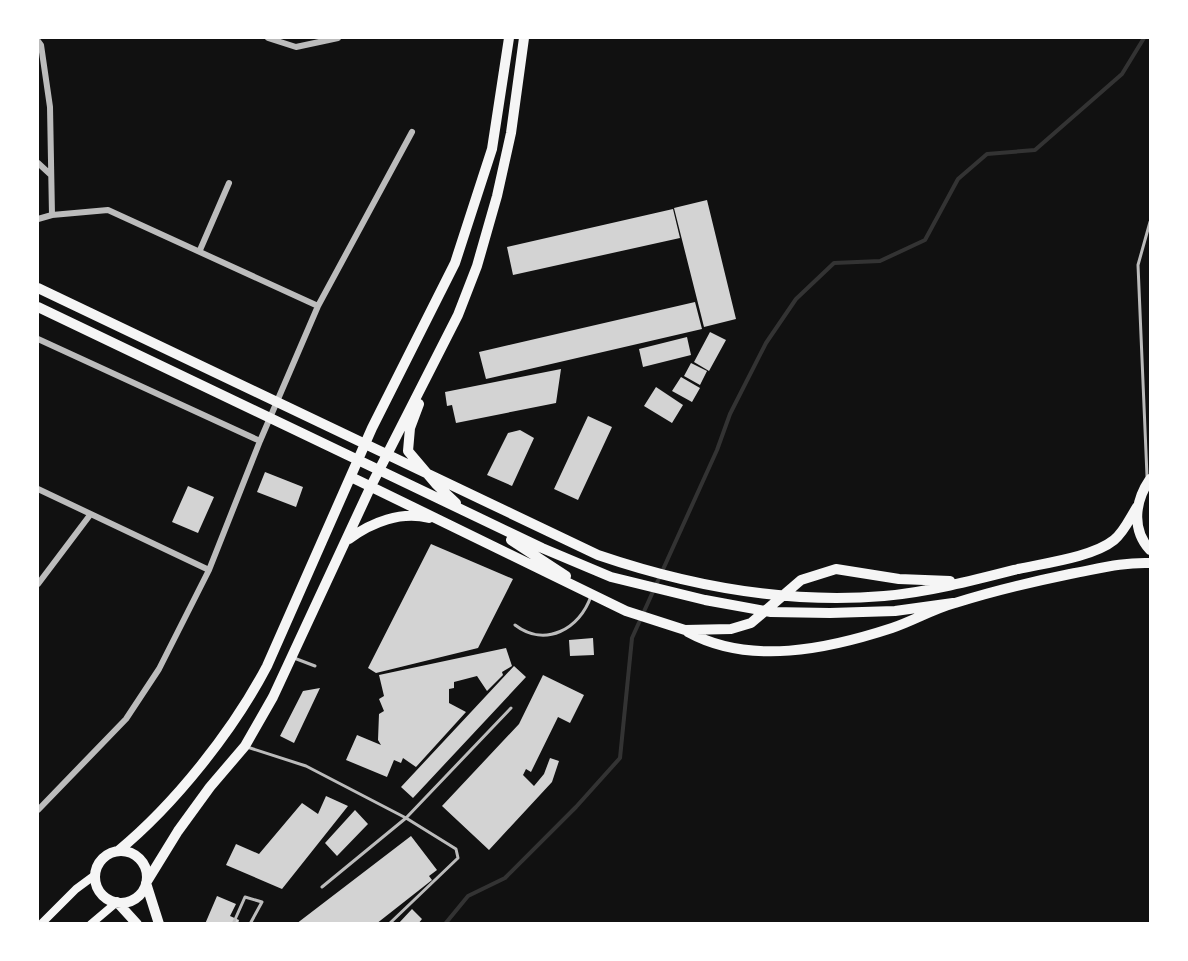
<svg xmlns="http://www.w3.org/2000/svg" width="1188" height="961" viewBox="0 0 1188 961" font-family="'Work Sans',sans-serif">
<rect width="100%" height="100%" fill="#111"/>
<g fill="none" stroke-linecap="round" stroke-linejoin="round">
<path stroke="#333" stroke-width="4" d="M445,924L468,896L505,878L576,807L620,758L632,638L717,450L730,414L766,343L796,299L834,263L880,261L925,240L958,179L987,154L1035,150L1122,74L1144,38"/>
</g>
<path fill="#d3d3d3" d="M707,200L736,319L704,327L674,208Z
M673,209L680,238L513,275L507,247Z
M695,302L702,329L486,379L479,352Z
M710,332L726,340L709,371L694,362Z
M687,337L691,355L643,367L639,349Z
M691,363L707,371L700,385L684,376Z
M561,369L556,403L456,423L452,405L447,406L445,392Z
M681,377L700,388L692,402L672,391Z
M656,387L683,405L672,423L644,406Z
M588,416L612,427L578,500L554,489Z
M520,430L534,438L512,486L487,475L508,433Z
M265,472L303,487L296,507L257,492Z
M188,486L214,497L198,533L172,522Z
M431,544L513,579L478,648L376,673L368,668Z
M593,638L594,655L570,656L569,640Z
M506,648L512,666L502,672L503,675L487,691L477,676L454,682V688L449,689V703L466,712L416,767L403,758L401,763L394,760L387,777L346,760L357,735L381,745L378,740L379,714L384,711L379,699L384,696L379,675Z
M514,666L526,677L413,798L401,787Z
M543,675L584,695L570,723L558,717L531,772L526,769L523,775L534,786L544,774L550,758L559,761L552,782L489,850L442,806L519,724Z
M320,688L294,743L280,736L303,691Z
M326,796L348,806L282,889L226,865L236,844L259,854L302,803L318,814Z
M355,810L368,824L337,856L325,843Z
M411,836L437,870L429,876L432,880L376,924H296Z
M217,896L236,904L230,916L239,920L238,924H205Z
M412,909L422,919L418,924H398Z"/>
<g fill="none" stroke-linecap="round" stroke-linejoin="round">
<path stroke="#bcbcbc" stroke-width="3" d="M1147,476L1138,265L1150,222
M515,625C545,648 580,629 591,596
M294,658L315,666
M247,747L306,766L406,818L456,849L458,858L389,924
M322,887L406,818L511,708
M233,924L245,897L262,902L250,924"/>
<path stroke="#bcbcbc" stroke-width="6" d="M268,38L296,47L338,38
M38,41L41,45L50,107L52,215
M38,163L51,175
M38,219L52,215L108,210L318,306
M200,250L229,183
M38,339L260,441
M38,489L209,570
M38,584L90,515
M38,810L126,719L159,669L209,570L260,441L318,306L412,132"/>
<path stroke="#f5f5f5" stroke-width="8" d="M41,924L76,889L95,875
M91,924L117,902"/>
<path stroke="#f5f5f5" stroke-width="10" d="M38,288L598,555C689,586 788,604 884,596C929,592 975,580 1018,569C1045,563 1093,557 1114,540C1124,532 1130,518 1137,507
M38,307L542,548L611,577L705,600L771,612L830,613L895,611L953,603
M419,404L410,428L408,451L436,484L456,503
M351,477L626,611L685,630L731,629L751,623L801,580L836,569L899,579L950,581
M1150,479C1135,501 1131,529 1150,550
M349,539C372,522 401,511 429,518
M511,540L566,576
M688,632C750,666 828,649 892,628C913,621 933,609 955,603C993,591 1031,582 1070,574C1098,569 1122,562 1150,563
M118,851C174,805 233,731 267,666L372,428L455,263L492,149L509,38
M95 877a26 26 0 1 1 52 0a26 26 0 1 1-52 0Z
M117,902L137,924
M159,924L146,883L178,831L210,787L245,746L273,697L371,486L458,315L477,266L497,196L511,133L524,38"/>
</g>
<rect width="1188" height="961" fill="none" stroke="#ffffff" stroke-width="78"/>
</svg>
